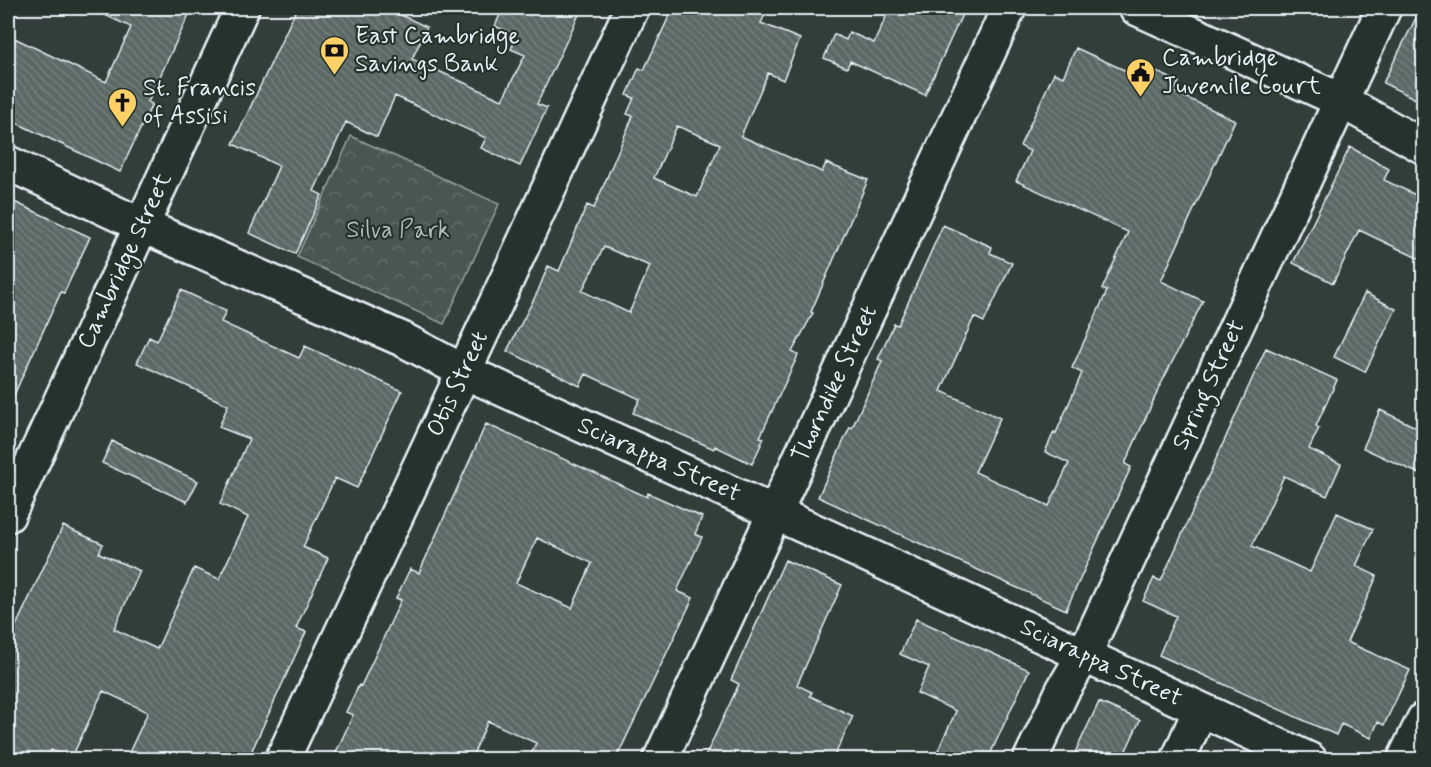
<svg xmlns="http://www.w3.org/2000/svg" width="1431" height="767" viewBox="0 0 1431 767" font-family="Mynerve,sans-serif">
<defs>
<pattern id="park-crowns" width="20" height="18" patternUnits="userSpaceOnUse" patternTransform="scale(1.5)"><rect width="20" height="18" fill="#495651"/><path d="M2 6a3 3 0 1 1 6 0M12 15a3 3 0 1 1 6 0" fill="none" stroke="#636f6b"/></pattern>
<pattern id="building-back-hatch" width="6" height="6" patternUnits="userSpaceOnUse" patternTransform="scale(1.5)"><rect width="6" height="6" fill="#5c6865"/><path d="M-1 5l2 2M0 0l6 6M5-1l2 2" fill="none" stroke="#737e7c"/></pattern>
</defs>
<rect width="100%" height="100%" fill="#323e39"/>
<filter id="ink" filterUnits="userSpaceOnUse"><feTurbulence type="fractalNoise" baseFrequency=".0167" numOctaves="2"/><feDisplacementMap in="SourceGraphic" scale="12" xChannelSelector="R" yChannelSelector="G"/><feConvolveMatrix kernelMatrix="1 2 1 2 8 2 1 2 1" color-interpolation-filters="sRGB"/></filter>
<g filter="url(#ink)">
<path fill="url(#park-crowns)" stroke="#98a4a4" stroke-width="1.5" d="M351,136L499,204L444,324L297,257Z"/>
<path fill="url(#building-back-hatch)" stroke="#e8f1f8" stroke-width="1.5" fill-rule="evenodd" d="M90,8H192L148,102L152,104L120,172L8,119V35L106,82L131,27Z
M297,8H386L427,27L412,59L502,100L525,55L511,49L517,36L495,26L503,8H582L537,104L547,108L520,166L481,148L486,138L395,96L377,137L346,122L314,191L322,195L295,254L249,233L279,166L233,144Z
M673,8H768L761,23L800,39L783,80L768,73L741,136L822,172L826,163L868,180L811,312L813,313L792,352L798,355L760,437L764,438L752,464L715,446L714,449L633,413L640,399L586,374L580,386L507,351L538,291L548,266L559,271L587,205L594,208L633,116L627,114L634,98L627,95L639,68L644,70ZM677,126L720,144L697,197L654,178ZM604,247L650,266L629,313L582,291Z
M890,8H965L925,95L850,61L847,68L824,58L834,34L846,40L849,32L874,43Z
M1421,8H1424V103L1383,83Z
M1076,48L1135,75L1140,64L1179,82L1174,92L1235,120L1161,281L1203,301L1160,386L1125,464L1131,467L1066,610L818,497L850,427L852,428L882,361L878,359L894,324L898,325L943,225L992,247L990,253L1012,263L984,322L974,317L941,391L1000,418L975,472L1049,506L1069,463L1045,452L1054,432L1056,433L1082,373L1072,368L1107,291L1102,289L1128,232L1016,181L1030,151L1020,146L1054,73L1063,77Z
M1350,147L1389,169L1384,180L1424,199V261L1359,230L1333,283L1293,263Z
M8,199L90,237L64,293L61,292L8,408Z
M181,290L226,311L221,322L299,358L305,346L402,391L357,488L335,478L303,547L328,558L296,628L306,632L248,759H126L148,712L103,691L71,759L51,750L47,759H8V643L63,526L103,544L99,553L140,571L114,629L157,649L194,568L219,579L248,517L220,504L249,439L219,427L228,405L137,363L149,337L157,341Z
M1365,293L1396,309L1365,372L1334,357Z
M1266,348L1337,380L1316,426L1319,428L1309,449L1341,464L1327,496L1284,476L1252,546L1310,572L1337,513L1373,529L1356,566L1377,576L1347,642L1410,670L1384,725L1378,722L1371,738L1341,724L1336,735L1159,655L1176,616L1143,601L1154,578L1161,581Z
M1380,410L1424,431V476L1363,448Z
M486,424L647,497L648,493L702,517L695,534L702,537L677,591L693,598L616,759H529L536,743L488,721L471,759H333L353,715L346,712L359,685L361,686L401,600L396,598L410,569L419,573ZM537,538L592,563L572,608L516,583Z
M112,441L198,481L187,502L102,463Z
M785,560L842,585L797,685L812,692L810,696L853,716L833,759H704L739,684L731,680Z
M916,619L1029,670L988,759H934L956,711L917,693L929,667L900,654Z
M1099,702L1140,720L1122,759H1072Z"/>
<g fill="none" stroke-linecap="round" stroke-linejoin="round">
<defs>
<path id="minor" d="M8,163L141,225L402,339L463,371L874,558L1310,760
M282,760L496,303L632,8
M660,760L1009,8
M1030,760L1063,690L1084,655L1384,8
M1178,760L1200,710
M1404,760L1424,719"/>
<path id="major" d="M1136,8L1340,100L1424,147
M8,515L242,8"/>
</defs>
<use href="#minor" stroke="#e8f1f8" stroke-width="38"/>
<use href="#major" stroke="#e8f1f8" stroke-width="38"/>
<use href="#minor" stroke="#26332d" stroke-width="33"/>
<use href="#major" stroke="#26332d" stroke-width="33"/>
</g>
</g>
<defs>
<symbol id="bank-pin" viewBox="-11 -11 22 30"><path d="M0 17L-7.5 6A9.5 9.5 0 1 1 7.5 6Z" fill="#ffd166" stroke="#26332d"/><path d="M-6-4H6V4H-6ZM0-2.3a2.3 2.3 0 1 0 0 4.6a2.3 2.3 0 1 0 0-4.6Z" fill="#111"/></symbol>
<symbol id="civic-pin" viewBox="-11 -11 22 30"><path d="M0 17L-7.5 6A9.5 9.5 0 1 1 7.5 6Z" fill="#ffd166" stroke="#26332d"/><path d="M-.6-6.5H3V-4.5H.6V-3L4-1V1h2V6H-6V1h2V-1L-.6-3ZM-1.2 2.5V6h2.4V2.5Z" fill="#111"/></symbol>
<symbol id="church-pin" viewBox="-11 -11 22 30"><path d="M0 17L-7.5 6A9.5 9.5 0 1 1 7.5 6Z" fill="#ffd166" stroke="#26332d"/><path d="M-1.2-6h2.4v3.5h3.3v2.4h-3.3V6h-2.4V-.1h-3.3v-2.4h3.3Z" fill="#111"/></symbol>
</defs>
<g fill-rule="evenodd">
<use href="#bank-pin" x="318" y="34" width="33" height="45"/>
<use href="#civic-pin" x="1124" y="56" width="33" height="45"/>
<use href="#church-pin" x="106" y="86" width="33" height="45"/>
</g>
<g text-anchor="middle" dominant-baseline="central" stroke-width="4.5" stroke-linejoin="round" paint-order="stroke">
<g font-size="24" fill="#e8f1f8" stroke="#26332d" text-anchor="start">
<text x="355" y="36">East Cambridge<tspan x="355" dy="28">Savings Bank</tspan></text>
<text x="1162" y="58">Cambridge<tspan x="1162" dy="28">Juvenile Court</tspan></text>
<text x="143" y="88">St. Francis<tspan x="143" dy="28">of Assisi</tspan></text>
</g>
<g font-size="24" fill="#b0bbbe" stroke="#26332d">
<text x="398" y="230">Silva Park</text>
</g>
<g font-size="24" fill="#e8f1f8" stroke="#26332d">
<text transform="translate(125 261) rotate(-65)">Cambridge Street</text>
<text transform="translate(458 384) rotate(-65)">Otis Street</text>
<text transform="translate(835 384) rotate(-65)">Thorndike Street</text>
<text transform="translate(1209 385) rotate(-65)">Spring Street</text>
<text transform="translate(659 460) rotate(24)">Sciarappa Street</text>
<text transform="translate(1101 663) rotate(25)">Sciarappa Street</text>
</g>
</g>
<rect width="1431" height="767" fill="none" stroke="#26332d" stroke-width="30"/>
<rect x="15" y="15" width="1401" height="737" fill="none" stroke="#e8f1f8" stroke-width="2" filter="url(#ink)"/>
</svg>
